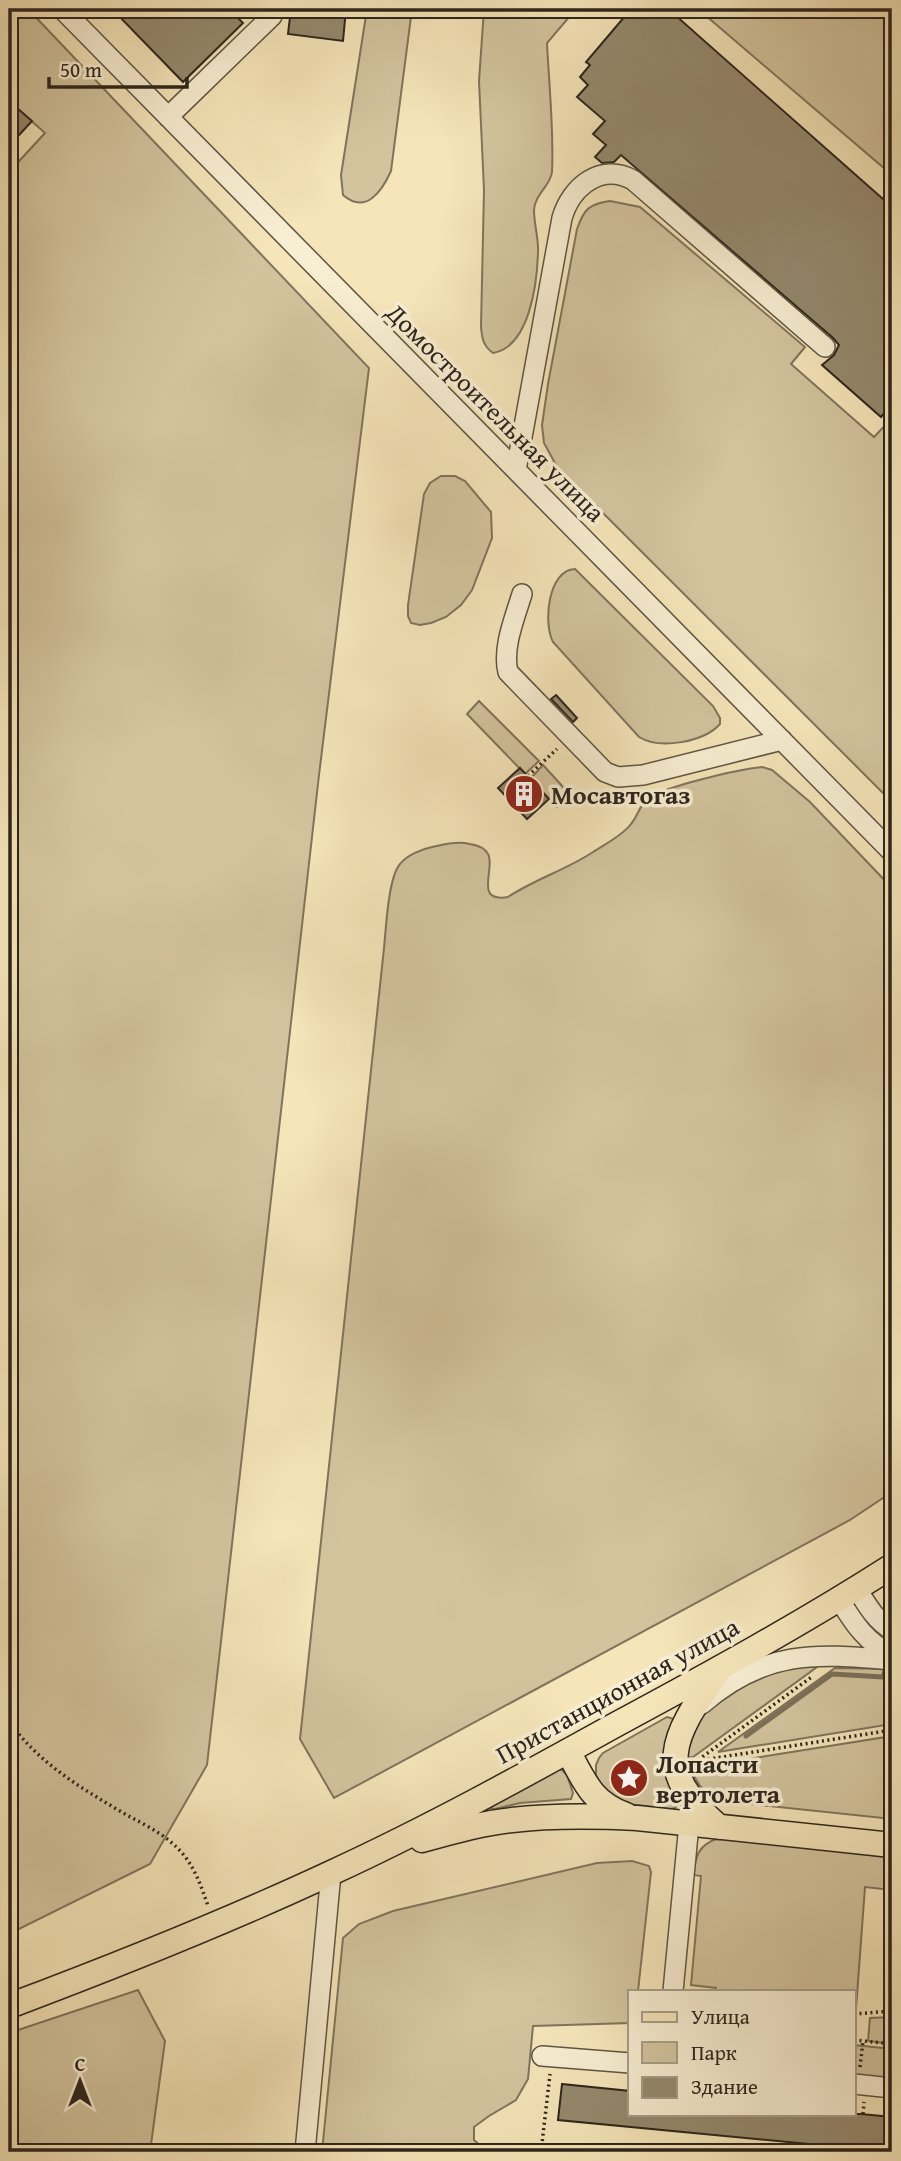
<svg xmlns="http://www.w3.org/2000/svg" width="901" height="2161" viewBox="0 0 901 2161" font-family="'Gentium Book Plus',serif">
<rect width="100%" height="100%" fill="#f5e5b9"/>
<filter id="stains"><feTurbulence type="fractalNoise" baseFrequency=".00286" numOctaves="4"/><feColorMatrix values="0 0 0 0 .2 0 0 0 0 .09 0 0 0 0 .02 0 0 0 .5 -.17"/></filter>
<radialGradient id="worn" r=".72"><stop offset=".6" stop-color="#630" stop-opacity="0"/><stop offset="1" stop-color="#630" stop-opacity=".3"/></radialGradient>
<path fill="#d3c49e" stroke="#80745d" stroke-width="2" d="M9,9H28L369,368L319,775L207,1765L150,1864L9,1934V172L45,133L9,101Z
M367,9H412L391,171C382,191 366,215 343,195L341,175Z
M484,9H576L547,43C549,85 554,130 552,172C551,185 535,194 534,210C534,225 539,239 538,253C537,285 529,347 493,353C483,346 482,338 481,327L484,190L479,81Z
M698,9H892V175Z
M610,201L640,207L805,347L791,364L874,437L892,418V802L557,467L544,443L542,425L548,384L577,229C584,209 589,204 610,201Z
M441,476H455L465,481L491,512L492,538L472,590L461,605L446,617L431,623L420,625L411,623L408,616V605L424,494L430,483Z
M575,569L713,706L720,718V724C704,742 660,750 639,737L553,642C543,623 548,570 575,569Z
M479,701L539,761L525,774L467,714Z
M543,765L564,788L565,798L557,807L530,779Z
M762,767L772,770L810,802L892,888V1492L850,1520L334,1798L300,1739L384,948C386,929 388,878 400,864C407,855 422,849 432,847C445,844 458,841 470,844C476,845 485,848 488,854C496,868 473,903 508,897C535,879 566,870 593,852C605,844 622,836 631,824C637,817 639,808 645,801C658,787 742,769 762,767Z
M800,1666L817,1667L693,1757L684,1758L693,1722L721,1697L771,1672Z
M835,1668L892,1669V1724L718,1752Z
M667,1717L674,1719L678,1804L675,1808L670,1809L620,1803L599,1784L596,1775V1765L599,1758L603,1753Z
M892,1736V1819L722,1801C707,1795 695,1785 692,1768Z
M557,1769L562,1770L567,1775L573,1793L571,1799L520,1803L495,1809L489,1808V1805Z
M719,1838L892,1857V1890L865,1887L856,2009H854V1991H716V1988L691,1985L701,1876L693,1875C696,1855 698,1845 719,1838Z
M632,1861L649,1866L651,1872L638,1991H630V2023L533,2026L528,2079L516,2100L489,2116L474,2127V2140L488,2152H322L343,1938L359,1924L393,1911L597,1863Z
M138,1990L165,2041L150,2152H9V2033Z
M892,2017V2044L868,2041L870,2018Z
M854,2045L892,2049V2079L854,2075Z"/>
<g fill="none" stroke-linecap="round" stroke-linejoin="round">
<path stroke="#7c715a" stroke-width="5" d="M746,1736L832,1674L883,1677L886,1668"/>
</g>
<path fill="#95896e" stroke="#2d251c" stroke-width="2" d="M112,9H229L243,23L183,82Z
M291,9H346L343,41L288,34Z
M631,9H680L675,15L892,207V404L881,417L822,365L834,355L839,345L833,338L621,155L614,162L602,163L595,157L606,145L593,134L605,121L577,97L588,85L580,77L590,65L586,62Z
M9,101L32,121L9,146Z
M556,695L577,718L573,722L551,699Z
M520,768L549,799L527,819L498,788Z
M562,2084L630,2091V2114H861L892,2117V2152L558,2120Z"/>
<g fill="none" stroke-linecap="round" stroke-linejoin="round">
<defs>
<path id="minor" d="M62,9L892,852
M168,117L272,16L265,9
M516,470L562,218C571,187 601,162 633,180L825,347
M522,594C515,617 502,648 508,672L605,772L618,777L643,775L782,740
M857,1589C867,1605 876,1621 892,1630
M839,1599C853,1622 867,1644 892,1654
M702,1704C764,1650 815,1653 892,1660
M673,1991L689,1824
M542,2056L630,2063
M854,2084L892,2088
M305,2152L331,1873"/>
<path id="major" d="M717,1672C674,1736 650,1768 719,1827
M568,1751C584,1781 592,1803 626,1815
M422,1840C451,1832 482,1823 512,1820C554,1815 595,1816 637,1818L892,1845
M9,2006C118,1965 226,1922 331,1873C429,1828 523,1776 617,1724C710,1674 803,1623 892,1566"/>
</defs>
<use href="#minor" stroke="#5f5543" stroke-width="22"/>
<use href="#major" stroke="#2d251c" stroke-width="27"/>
<path stroke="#2d251c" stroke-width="3.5" stroke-dasharray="2 3.5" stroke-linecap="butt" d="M528,776L557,749
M9,1721C38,1763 81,1788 125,1814C145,1825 167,1835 182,1853C195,1868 201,1886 208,1906
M698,1760L813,1676
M697,1761L892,1730
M854,2014L892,2011
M854,2040L892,2044
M860,2067L863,2041
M863,2114L864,2102
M541,2152L550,2074"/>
<use href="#minor" stroke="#f8eed2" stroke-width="19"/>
<use href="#major" stroke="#f5e5b9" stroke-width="24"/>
</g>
<defs>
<symbol id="building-disc" viewBox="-11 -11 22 22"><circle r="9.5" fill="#8f2418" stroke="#f8eed2"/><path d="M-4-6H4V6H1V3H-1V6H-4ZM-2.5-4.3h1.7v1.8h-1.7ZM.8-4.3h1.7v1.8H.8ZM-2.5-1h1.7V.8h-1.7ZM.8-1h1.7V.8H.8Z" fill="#fff"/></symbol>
<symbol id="sight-disc" viewBox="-11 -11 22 22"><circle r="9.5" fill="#8f2418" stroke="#f8eed2"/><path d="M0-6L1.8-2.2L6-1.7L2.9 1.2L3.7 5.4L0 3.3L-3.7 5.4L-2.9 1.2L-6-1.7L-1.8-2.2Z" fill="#fff"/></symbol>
</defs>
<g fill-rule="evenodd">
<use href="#building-disc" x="502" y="772" width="44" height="44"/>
<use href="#sight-disc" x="607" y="1756" width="44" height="44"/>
</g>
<g text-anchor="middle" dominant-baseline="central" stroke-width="7" stroke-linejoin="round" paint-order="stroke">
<g font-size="26" fill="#2d251c" stroke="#f8eed2">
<text transform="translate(496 412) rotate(45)">Домостроительная улица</text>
<text transform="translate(617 1690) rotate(-29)">Пристанционная улица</text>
</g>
<g font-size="26" font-weight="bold" fill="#2d251c" stroke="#f8eed2" text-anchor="start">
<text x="551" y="794">Мосавтогаз</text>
<text x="656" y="1763">Лопасти<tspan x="656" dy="30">вертолета</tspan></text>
</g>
</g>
<rect width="901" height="2161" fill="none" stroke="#f5e5b9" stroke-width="35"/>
<rect x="10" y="10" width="880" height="2140" fill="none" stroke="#2d251c" stroke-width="3.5"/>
<rect x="18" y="18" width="866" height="2126" fill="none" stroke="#2d251c" stroke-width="2"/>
<rect x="628" y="1990" width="228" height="126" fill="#f8eed2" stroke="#a79e89" stroke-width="2"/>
<rect x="642" y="2012" width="35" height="10" fill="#f5e5b9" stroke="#a79e89" stroke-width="2"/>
<text x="691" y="2024" font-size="21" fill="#2d251c">Улица</text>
<rect x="642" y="2042" width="35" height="21" fill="#d3c49e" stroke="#a79e89" stroke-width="2"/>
<text x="691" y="2060" font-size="21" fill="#2d251c">Парк</text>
<rect x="642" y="2077" width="35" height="21" fill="#95896e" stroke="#a79e89" stroke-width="2"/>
<text x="691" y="2094" font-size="21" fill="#2d251c">Здание</text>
<g transform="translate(80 2081)" stroke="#f8eed2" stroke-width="5" paint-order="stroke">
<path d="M0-5L12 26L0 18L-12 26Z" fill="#2d251c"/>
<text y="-10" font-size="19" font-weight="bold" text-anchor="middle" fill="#2d251c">С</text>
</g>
<path d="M49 77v10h138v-10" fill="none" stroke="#2d251c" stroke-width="3.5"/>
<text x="60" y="77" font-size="21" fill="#2d251c" stroke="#f8eed2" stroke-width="5" paint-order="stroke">50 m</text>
<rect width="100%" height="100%" filter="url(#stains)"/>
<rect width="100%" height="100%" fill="url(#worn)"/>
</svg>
